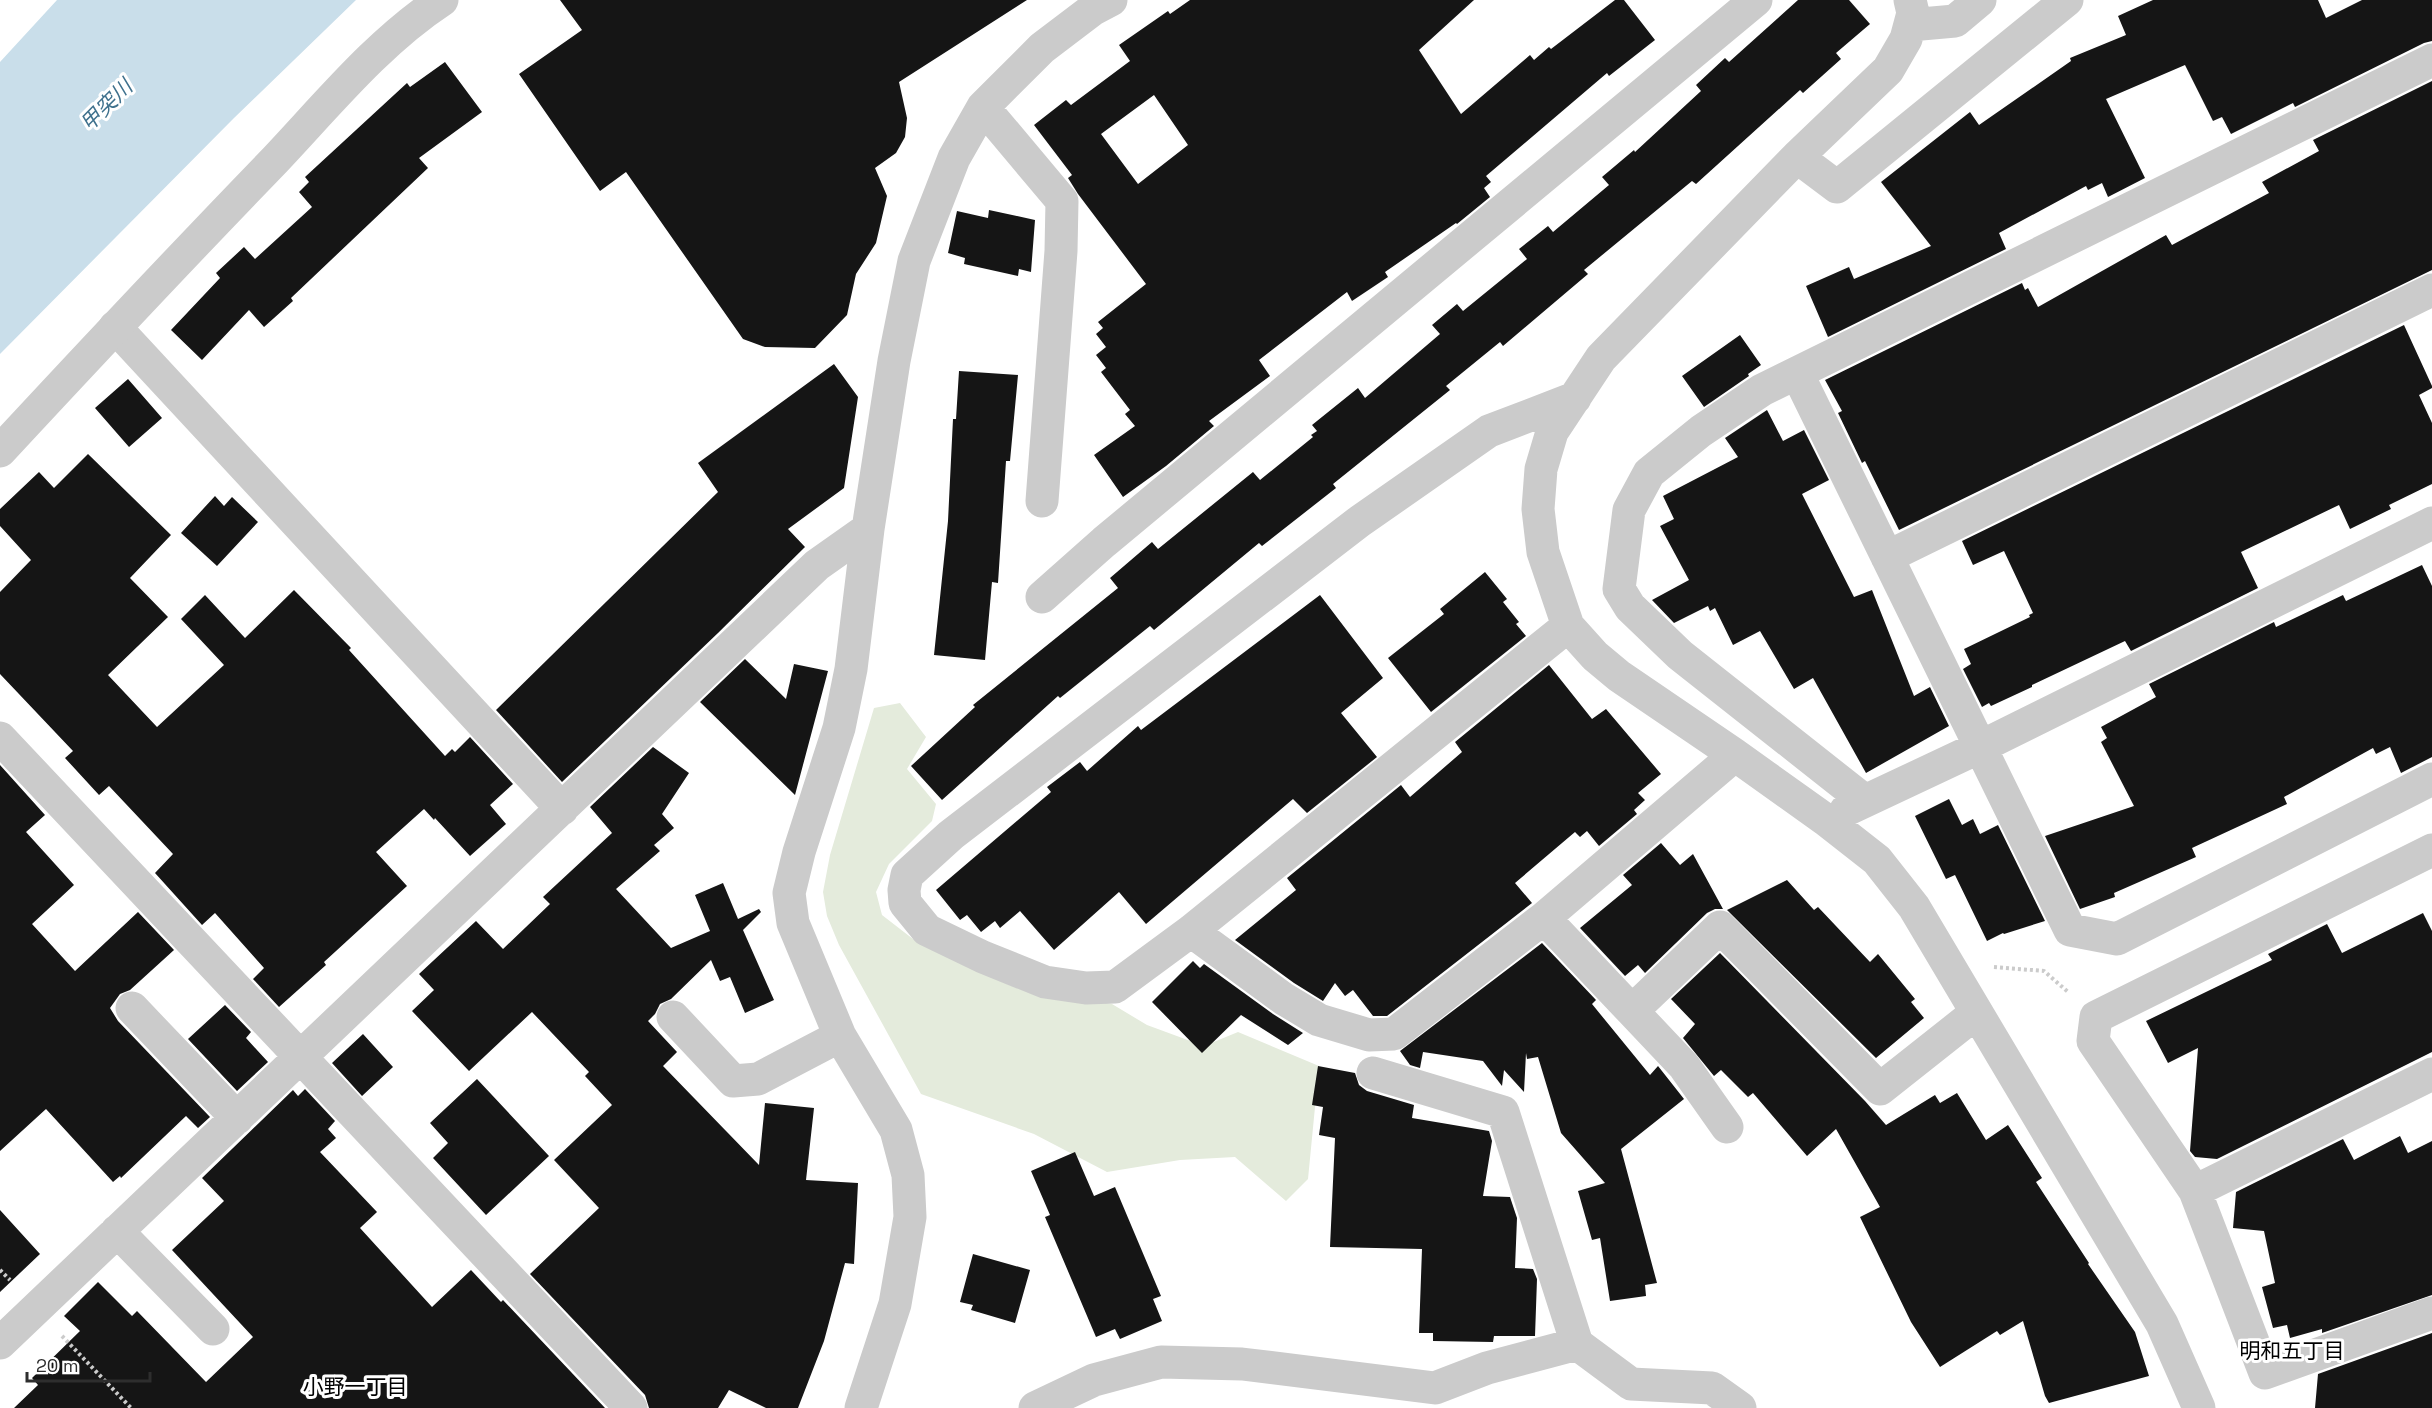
<svg xmlns="http://www.w3.org/2000/svg" width="2432" height="1408" viewBox="0 0 2432 1408" font-family="'Space Grotesk','Noto Sans JP',sans-serif">
<rect width="100%" height="100%" fill="#fff"/>
<path fill="#e4ebdc" d="M900,703L926,737L907,769L936,804L932,821L889,864L876,892L882,915L913,939L971,966L1050,992L1112,1004L1147,1025L1204,1046L1238,1032L1319,1066L1308,1179L1286,1201L1235,1157L1180,1160L1107,1172L1034,1134L921,1094L839,945L827,916L823,892L830,855L874,708Z"/>
<path fill="#c9deea" d="M57,0H356L234,118L0,354V62Z"/>
<path fill="#151515" fill-rule="evenodd" d="M560,0H1027L899,82L907,118L905,137L896,153L875,168L887,196L876,243L856,274L847,315L815,348L765,347L743,339L626,172L600,191L519,74L582,30Z
M1190,0H1474L1419,50L1461,114L1530,55L1534,60L1549,47L1551,49L1615,0H1624L1655,40L1609,76L1607,73L1486,176L1491,182L1484,188L1490,197L1457,224L1456,223L1385,272L1388,277L1352,301L1347,292L1259,360L1270,376L1209,421L1214,426L1166,466L1123,497L1094,455L1135,426L1125,414L1130,410L1101,372L1106,368L1096,355L1106,347L1096,334L1103,328L1098,322L1146,284L1078,194L1068,178L1072,175L1034,125L1066,100L1071,105L1130,61L1119,45L1168,11L1170,14ZM1154,95L1188,145L1138,184L1101,134Z
M1798,0H1849L1870,24L1836,53L1841,59L1803,93L1800,90L1696,184L1692,181L1584,270L1588,274L1503,346L1500,342L1446,386L1450,390L1333,484L1336,488L1262,546L1259,543L1154,630L1150,626L1060,698L1058,696L942,800L911,766L975,707L973,705L1118,588L1110,578L1152,542L1158,549L1253,472L1260,480L1313,437L1311,435L1317,431L1312,425L1358,388L1365,398L1440,334L1432,325L1457,304L1463,311L1527,259L1519,249L1548,226L1553,232L1609,185L1602,177L1634,150L1635,152L1701,91L1696,85L1725,58L1729,62Z
M2153,0H2318L2326,18L2362,0H2432V41L2424,43L2295,107L2293,103L2231,134L2222,117L2213,121L2185,65L2106,99L2145,178L2108,197L2102,183L2088,190L2086,186L1999,233L2006,249L1828,337L1806,286L1849,267L1854,279L1931,246L1881,182L1970,112L1979,125L2071,61L2070,58L2126,35L2118,16Z
M445,62L482,112L419,158L428,168L291,298L293,301L264,327L249,310L202,360L171,330L220,278L216,273L244,247L255,259L312,207L299,192L309,182L305,177L407,83L410,87Z
M2432,81V270L1899,530L1865,461L1862,463L1838,413L1842,411L1825,380L2022,283L2025,290L2028,288L2038,307L2166,235L2172,245L2269,193L2262,182L2319,151L2313,140Z
M989,210L1035,220L1031,272L1019,269L1018,276L964,264L965,258L948,253L957,211L988,218Z
M2404,325L2432,386V388L2419,395L2432,423V484L2389,505L2391,509L2350,529L2339,505L2241,552L2258,588L2131,651L2125,641L2032,685V687L1991,706L1989,703L1982,707L1963,669L1971,664L1964,649L2030,617L2029,615L2033,613L2004,551L1973,565L1962,541Z
M1740,335L1761,365L1748,374L1749,376L1704,407L1682,376Z
M834,364L858,397L844,488L788,529L805,547L718,633L562,782L496,710L718,492L698,463Z
M959,371L1018,375L1010,461H1006L998,583L992,582L985,660L934,655L948,521L953,419H956Z
M128,379L162,418L129,447L95,408Z
M1767,410L1783,441L1804,430L1829,480L1802,494L1854,597L1872,590L1914,696L1930,687L1949,726L1866,773L1813,678L1794,689L1760,631L1733,645L1715,608L1710,611L1708,606L1674,623L1652,600L1689,580L1660,526L1674,519L1663,496L1738,457L1725,438Z
M88,454L171,535L130,578L168,617L108,675L157,727L224,665L181,619L205,595L245,638L294,590L351,648L349,650L445,756L452,749L455,752L470,737L513,784L490,805L506,824L470,856L435,818L434,820L424,809L376,852L407,886L324,962L326,965L279,1007L253,979L264,968L215,913L202,925L155,873L173,854L109,786L99,795L65,758L73,751L0,674V592L31,560L0,526V509L39,472L54,488Z
M215,496L224,506L232,497L258,522L217,566L181,533Z
M2422,565L2432,586V757L2401,773L2390,747L2376,754L2373,748L2284,797L2287,804L2192,848L2196,857L2114,893L2115,897L2080,909L2045,836L2134,806L2101,742L2107,738L2101,727L2156,697L2149,684L2274,622L2276,627L2343,595L2346,601Z
M1485,572L1507,599L1503,602L1519,622L1516,624L1526,636L1431,712L1388,658L1444,614L1440,609Z
M1320,595L1383,678L1341,713L1377,757L1307,813L1293,799L1146,924L1119,892L1054,950L1020,911L1000,928L995,921L981,932L967,915L960,920L936,890L1051,792L1047,787L1080,762L1087,771L1138,726L1141,730Z
M745,659L786,699L794,664L828,671L795,795L700,702Z
M1549,665L1592,719L1606,709L1661,774L1638,793L1645,800L1634,810L1637,814L1599,846L1587,831L1580,837L1575,832L1515,883L1532,903L1387,1016H1373L1353,990L1345,996L1335,983L1323,1001L1294,983L1235,940L1296,890L1287,878L1401,785L1410,797L1462,752L1455,742Z
M653,747L689,773L662,814L674,828L654,845L660,851L616,889L671,948L710,931L695,895L723,883L738,919L759,909L761,912L743,930L774,1000L745,1013L730,977L720,981L711,960L671,999L660,1004L655,1014L648,1021L677,1052L663,1066L759,1165L765,1103L814,1108L806,1180L858,1183L854,1264L845,1263L824,1341L798,1408H766L729,1390L718,1408H649L645,1395L530,1274L599,1208L554,1160L612,1105L585,1076L589,1072L532,1012L469,1071L412,1011L434,990L419,974L476,921L503,949L550,904L543,897L612,833L590,807Z
M0,765L45,815L26,832L74,885L32,924L75,971L138,912L174,950L130,990L120,994L110,1008L118,1021L210,1117L198,1128L186,1116L121,1178L120,1176L113,1182L46,1109L0,1151Z
M1949,799L1962,825L1973,819L1980,834L1998,825L2045,921L2004,934L2003,933L1987,941L1955,875L1946,879L1915,816Z
M1661,843L1680,865L1693,854L1723,909H1715L1707,913L1645,973L1638,965L1625,976L1580,928L1632,885L1623,875Z
M1787,880L1814,910L1818,907L1870,962L1878,954L1915,999L1911,1002L1924,1018L1876,1058L1727,910Z
M2423,913L2432,931V1052L2217,1159L2195,1157L2190,1151L2198,1048L2168,1063L2146,1021L2272,960L2268,954L2327,924L2342,953Z
M1542,943L1596,1000L1592,1004L1650,1075L1658,1066L1684,1099L1621,1149L1657,1283L1645,1285L1646,1296L1610,1301L1600,1238L1592,1240L1578,1191L1605,1183L1561,1133L1538,1057L1527,1059L1526,1053L1524,1092L1504,1070L1502,1086L1483,1061L1423,1052L1420,1068L1410,1065L1400,1051Z
M1720,953L1865,1101L1886,1125L1935,1095L1940,1103L1957,1093L1986,1140L2008,1125L2042,1178L2036,1182L2089,1263L2088,1264L2135,1332L2149,1376L2049,1403L2045,1396L2023,1321L2000,1335L1997,1331L1940,1367L1911,1322L1860,1217L1880,1207L1836,1129L1807,1156L1753,1093L1748,1097L1721,1070L1714,1076L1683,1038L1695,1024L1671,999Z
M1193,961L1200,968L1204,964L1273,1014L1303,1033L1288,1045L1241,1015L1202,1053L1152,1002Z
M225,1005L251,1032L246,1038L268,1062L237,1091L188,1039Z
M363,1034L393,1067L362,1096L332,1063Z
M1318,1066L1355,1073L1359,1085L1367,1091L1414,1105L1412,1118L1489,1131L1492,1141L1483,1196L1510,1197L1517,1218L1515,1268L1533,1269L1537,1279L1535,1336H1494L1493,1342L1433,1341V1333H1419L1422,1249L1330,1247L1335,1138L1319,1135L1323,1107L1312,1105Z
M477,1079L549,1156L486,1215L433,1158L448,1143L430,1123Z
M305,1089L335,1121L328,1129L336,1138L320,1152L377,1212L360,1228L432,1307L471,1270L501,1302L503,1300L605,1408H14L38,1385L32,1378L80,1331L64,1316L98,1282L132,1316L137,1311L206,1382L253,1337L172,1250L224,1201L202,1178L293,1090L298,1096Z
M2400,1136L2408,1153L2432,1141V1295L2322,1333V1329L2290,1338L2287,1325L2273,1328L2262,1287L2275,1283L2264,1231L2233,1228L2236,1192L2343,1139L2354,1160Z
M1075,1152L1094,1196L1115,1187L1161,1296L1153,1299L1162,1321L1120,1339L1115,1329L1096,1337L1045,1217L1050,1215L1031,1171Z
M0,1210L40,1254L0,1292Z
M973,1254L1030,1270L1015,1323L971,1310L973,1305L960,1302Z
M2432,1333V1408H2315L2318,1374Z"/>
<g fill="none" stroke-linecap="round" stroke-linejoin="round">
<path stroke="#cbcbcb" stroke-width="4" stroke-dasharray="3 3" stroke-linecap="butt" d="M1994,967L2044,971L2068,992
M0,1270L10,1280
M62,1336L131,1408"/>
<path stroke="#cbcbcb" stroke-width="33" d="M1910,0L1913,13L1906,39L1888,70L1797,157L1601,358L1552,432L1541,469L1538,509L1543,552L1568,626L1595,656L1619,676L1735,755L1826,820L1877,860L1914,907L2162,1324L2199,1408
M1910,25L1955,21L1980,0
M983,107L1062,201L1061,251L1042,501
M1797,157L1837,187L2067,0
M115,327L562,809
M1797,373L2070,930L2117,939L2432,779
M1887,557L2432,290
M1042,597L1104,542L1756,0
M1568,626L1191,931L1115,987L1086,988L1045,982L983,957L927,930L905,903L904,890L907,875L951,835L1360,521L1489,431L1575,398
M0,738L631,1408
M1865,801L1680,655L1630,607L1619,589L1629,510L1649,473L1701,431L1762,390L2432,60
M1846,810L1980,747L2432,523
M2432,850L2096,1017L2093,1041L2195,1191L2265,1373L2432,1313
M1544,918L1632,1011L1720,927L1880,1089L1976,1013
M1191,931L1284,999L1319,1020L1369,1035L1394,1034L1544,918L1735,755
M132,1008L237,1118
M1632,1011L1684,1066L1727,1127
M673,1017L733,1081L758,1079L840,1036
M1373,1073L1503,1112L1577,1344
M2195,1191L2432,1074
M117,1231L213,1329
M0,1343L817,565L868,529
M861,1408L895,1304L910,1217L908,1175L896,1130L840,1036L793,923L789,893L799,852L839,728L851,669L868,529L894,361L914,261L954,158L983,107L1042,48L1092,10L1111,0
M1035,1408L1094,1380L1161,1362L1242,1364L1435,1388L1487,1368L1577,1344L1631,1384L1712,1388L1740,1408"/>
<path stroke="#cbcbcb" stroke-width="33" d="M0,451C91,353 182,256 275,160C327,105 378,42 442,0"/>
</g>
<g text-anchor="middle" dominant-baseline="central" stroke-width="6" stroke-linejoin="round" paint-order="stroke">
<g font-size="21" font-style="italic" fill="#3f718d" stroke="#fff">
<text transform="translate(106 105) rotate(-45)">甲突川</text>
</g>
<g font-size="21" fill="#000" stroke="#fff">
<text x="2292" y="1350">明和五丁目</text>
<text x="355" y="1386">小野一丁目</text>
</g>
</g>
<path d="M27 1372v9h123v-9" fill="none" stroke="#2e2e2e" stroke-width="3"/>
<text x="36" y="1372" font-size="18" fill="#2e2e2e" stroke="#ffffff" stroke-width="4.5" paint-order="stroke">20 m</text>
</svg>
